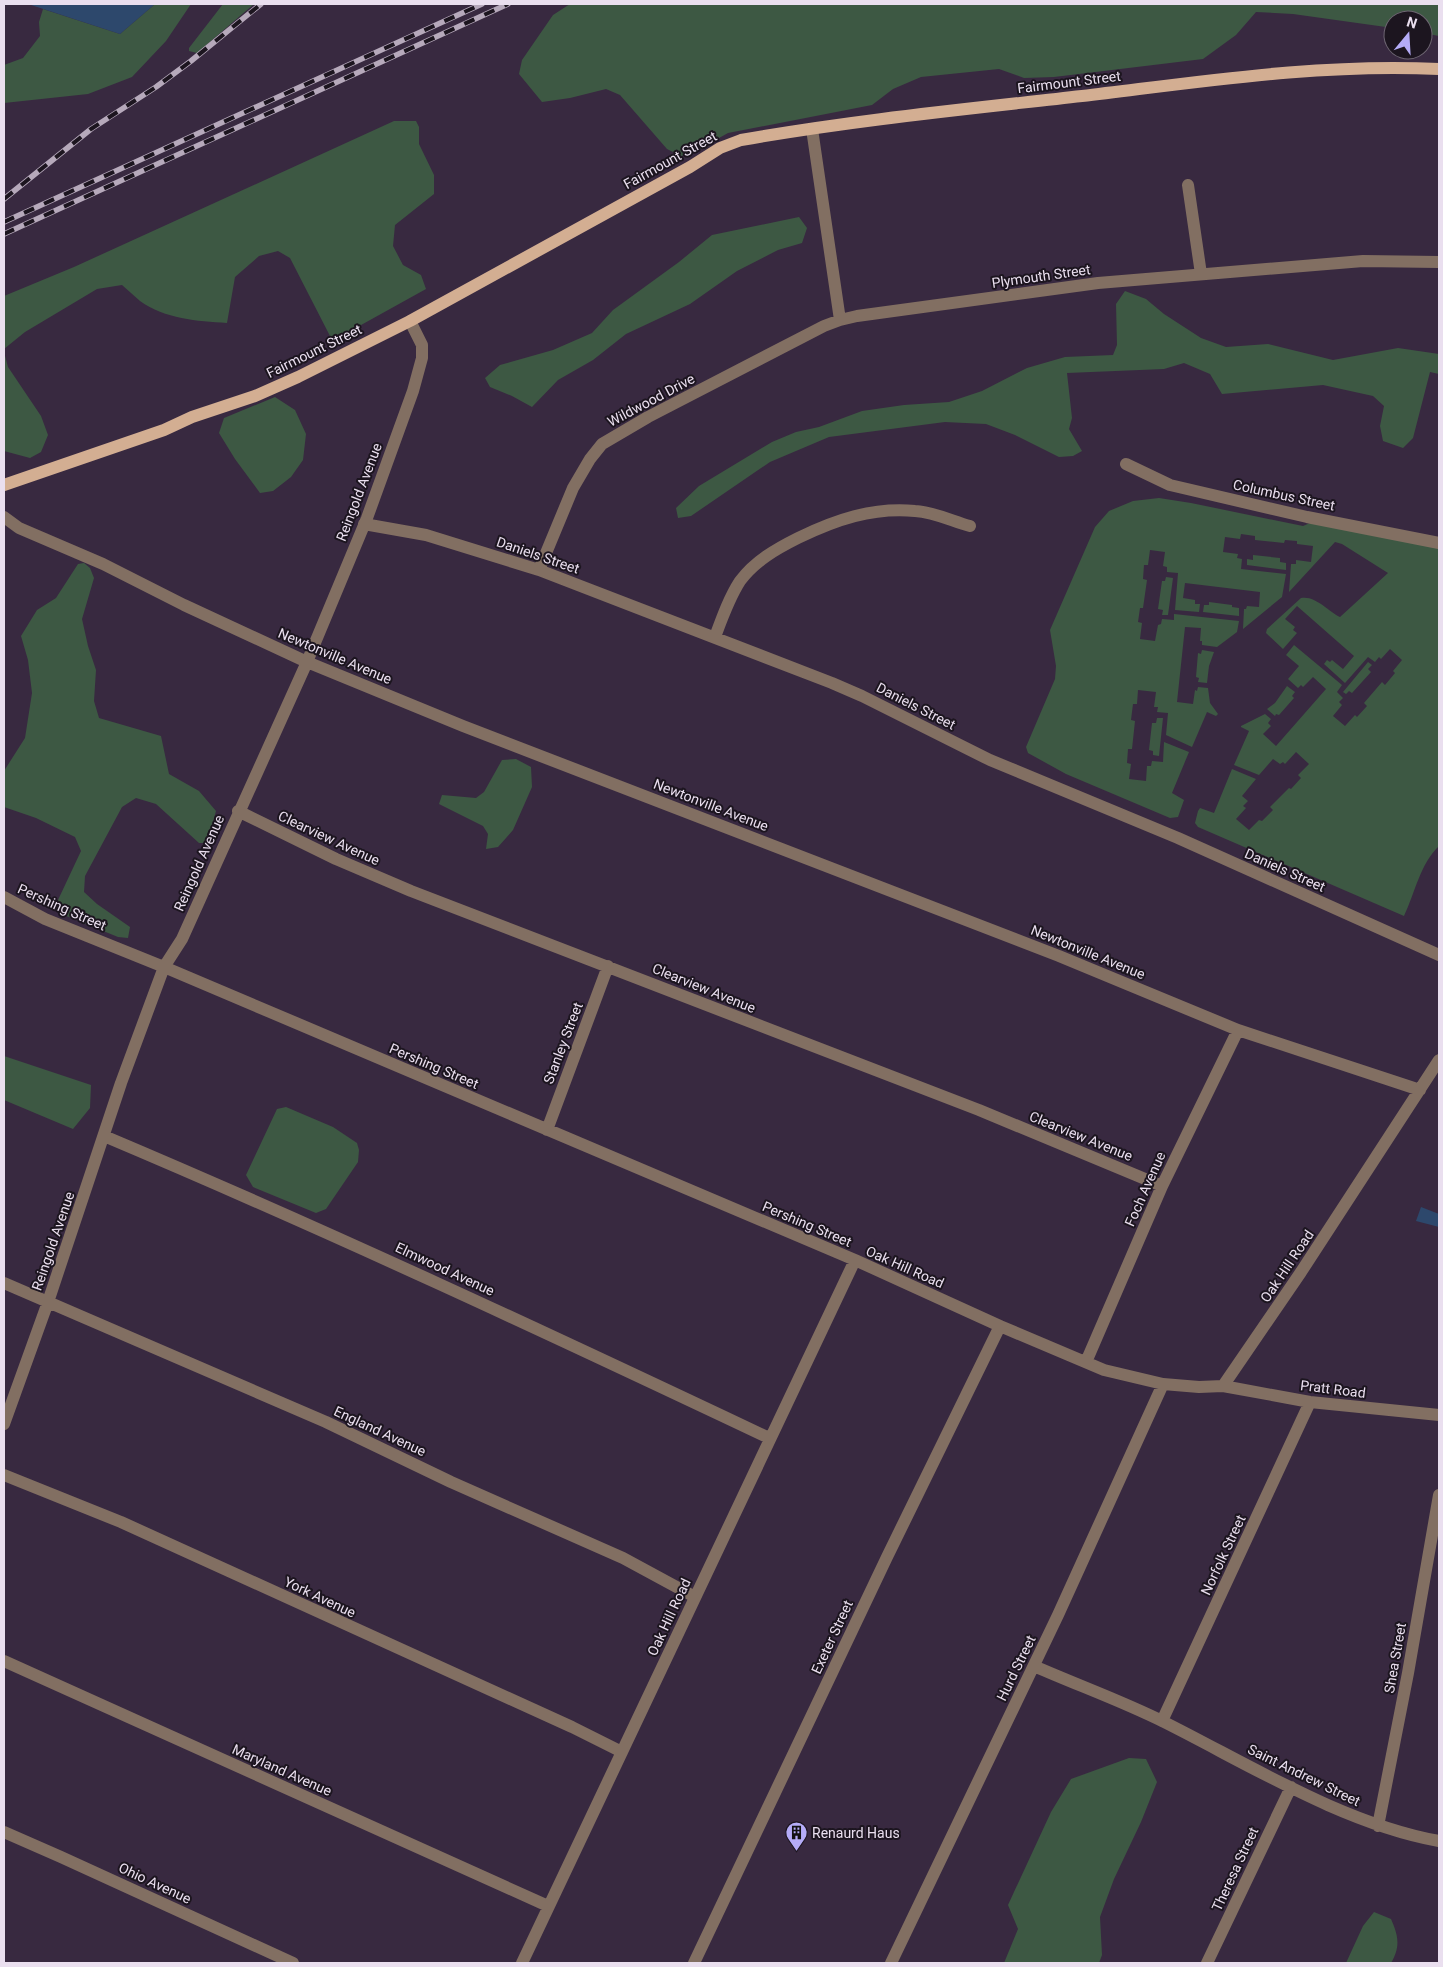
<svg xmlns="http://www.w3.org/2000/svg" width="1443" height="1967" viewBox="0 0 1443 1967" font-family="Roboto,sans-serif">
<rect width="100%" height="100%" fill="#382940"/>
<path fill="#3d5843" d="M155,4H191L166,41L132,77L88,94L4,103V65L23,58L40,36L39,22L43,9L120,34Z
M223,4H254L197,53L189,51V48Z
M570,4H1439V36L1423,33V20H1393V28L1293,14L1256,12L1236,35L1203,59L1054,77L1024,78L999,69L921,77L893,89L872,105L728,133L694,152L681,156L667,149L620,95L606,89L570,98L542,102L519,74L522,60L553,15Z
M394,121H416L419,127V144L434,175V194L395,225L393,246L403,265L421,275L426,289L334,340L330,336L290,258L278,251L259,256L235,277L227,323C197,321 165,319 140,301C134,296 128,290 122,285L97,289L25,332L4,349V296L74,267Z
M799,217L807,228L802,243L778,250L737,271L690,304L626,334L593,360L558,380L532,407L512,396L490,387L485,378L500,365L553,350L592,333L613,310L679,262L712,235Z
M1125,291L1146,299L1164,314L1201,338L1226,347L1268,344L1333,360L1398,348L1439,354V374L1430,372L1413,438L1403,448L1383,441L1380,426L1384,406L1373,396L1323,385L1222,394L1210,374L1184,363L1164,369L1067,373L1072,418L1069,429L1082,451L1073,456L1059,457L1015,435L986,424L945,422L829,437L770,462L691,516L678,518L676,508L699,486L772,442L796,432L819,427L862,411L904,405L949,402L982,391L1027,368L1065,357L1113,355L1117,345L1116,304Z
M4,352L8,367L41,416L48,435L41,452L30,458L4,451Z
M275,397L295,410L306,434L303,460L291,477L273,491L260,493L235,459L219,433L224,418Z
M1159,498L1191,503L1303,526L1310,523L1439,548V846C1420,864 1415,893 1404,916L1198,827L1195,823L1198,811L1200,808L1214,813L1232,769L1256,779L1242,796L1248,801L1243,806L1246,808L1236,819L1249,830L1259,820L1262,821L1273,810L1270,807L1289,788L1291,789L1301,778L1298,775L1309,764L1296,752L1285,764L1283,762L1280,764L1273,759L1259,775L1234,765L1249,731L1241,727V726L1265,714L1271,719L1268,723L1271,726L1263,734L1276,746L1326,689L1313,677L1303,687L1301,685L1298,688L1288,679L1299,666L1286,655L1294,645L1342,685L1337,692L1343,698L1339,702L1342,705L1333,716L1345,726L1355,715L1357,717L1367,706L1364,703L1382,682L1385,685L1395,673L1393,671L1402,660L1390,649L1381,659L1379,657L1375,662L1368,657L1345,683L1324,664L1327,660L1330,662L1332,660L1343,669L1354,656L1297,606L1285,619L1295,627L1293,630L1297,633L1283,649L1266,633L1267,629L1301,598C1315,595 1328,611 1340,617L1388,573L1342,544L1335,542L1289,592L1291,564H1296V560L1311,562L1313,546L1297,544V541L1285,540L1284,543L1255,540V536L1241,534L1240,539L1225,537L1223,552L1238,554L1237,558L1242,559L1241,569L1286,574L1282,597L1243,629L1244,609H1246L1247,606L1259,607L1260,592L1185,583L1183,598L1195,600V604H1200L1199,612L1175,610L1178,573L1167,572V567L1163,566L1165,552L1150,550L1148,565H1144L1143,579L1147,580L1143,608H1140L1138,622L1142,623L1140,639L1155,641L1158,625L1161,624L1162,619L1174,620V614L1239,621L1237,632L1217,647L1202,645V641H1200L1201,628L1185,627L1177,702L1193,704L1195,690L1197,691L1198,687L1208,688L1210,703L1218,714L1216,716L1207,712L1192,747L1166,735L1168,713L1157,712L1158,707H1154L1156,692L1138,690L1137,704H1133L1131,720L1135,721L1132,749H1128L1127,763L1131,764L1129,779L1146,781L1147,766H1151L1152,761L1163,762L1164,742L1189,752L1172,793L1184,800L1178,817L1170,818L1066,774L1028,753L1026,747L1055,679L1056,666L1050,630L1095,527L1109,511L1133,501Z
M1253,555L1280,558V562L1286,563V570L1247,565V559L1253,560Z
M84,563L90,568L94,578L82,619L88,646L96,670L94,701L99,718L161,736L169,774L199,791L216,811L207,843H199L156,804L136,798L122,807L85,876L84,892L97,904L130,927L128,938L118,937L59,913L58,900L81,851L75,837L36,818L4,807V771L25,738L32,693L28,660L21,636L37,610L56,598L78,564Z
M1166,577L1173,578L1168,615H1162L1163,610L1158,609L1162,581H1165Z
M1209,602L1232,605V607L1239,608V616L1203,612L1204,605H1209Z
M1202,650L1214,652L1209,666L1207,683L1198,682L1199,678L1196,677L1198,653L1201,654Z
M1368,662L1372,665L1368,669L1371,672L1352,693L1349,691L1346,694L1343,692Z
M1287,686L1295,692L1292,696L1294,698L1279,715L1276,714L1275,716L1267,709L1275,703Z
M1157,718H1163L1159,756L1153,755V751L1149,750L1152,723H1156Z
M516,759L531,767L532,787L513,830L498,847L486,849L488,834L483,826L439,804L442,795L476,798L484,792L502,760Z
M4,1056L91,1085L90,1108L73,1129L4,1100Z
M286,1107L333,1127L357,1143L359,1150L358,1162L326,1209L316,1213L253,1187L246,1175L277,1109Z
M1129,1758L1146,1759L1157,1782L1141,1822L1114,1879L1100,1917L1102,1955L1099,1963H1004L1018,1929L1008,1905L1051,1812L1071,1779Z
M1374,1912L1391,1919C1398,1935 1401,1946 1391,1963H1346L1363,1926Z"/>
<path fill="#2d486c" d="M28,4H155L120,34Z
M1421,1207L1439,1214V1227L1416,1221Z"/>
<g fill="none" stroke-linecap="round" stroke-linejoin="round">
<path stroke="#826f62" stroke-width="12" d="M812,129L840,320L857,316L1098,283L1363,261L1439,262
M1188,185L1201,274
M1126,464L1170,485L1307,517L1439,543
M4,517L19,528L103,564L184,605L307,662L463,726L1059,956L1238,1030L1420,1090
M364,524L426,535L539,570L832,683L862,696L990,760L1178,838L1439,955
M539,570L573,488L590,459L602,444L648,417L824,326L840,320
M715,637C722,618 729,598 740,581C755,561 776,549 798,538C835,520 872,507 915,511C934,512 952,521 970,526
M238,811L336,859L411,891L979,1110L1162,1186
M4,897L45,919L164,967L855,1260L1000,1326L1104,1370L1163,1384L1199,1387L1223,1386L1310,1402L1439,1415
M547,1130L608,966
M104,1136C329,1231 549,1334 769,1438
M4,1283L326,1422L451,1482L623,1558L695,1597
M1086,1362L1162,1186L1238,1030
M1223,1386L1301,1272L1439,1060
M4,1424L48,1302L121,1083L164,967L182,939L307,662L367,518L413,391L422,358V345L410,321
M4,1475L121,1522L572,1727L622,1752
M4,1661L548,1906
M1034,1666C1077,1685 1122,1701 1164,1722C1250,1765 1344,1824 1439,1841
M1162,1721L1310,1402
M1378,1826L1408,1673L1439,1495
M4,1832L61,1857L293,1963
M522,1963L855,1260
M694,1963L887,1557L1000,1326
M891,1963L1058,1615L1163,1384
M1207,1963L1291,1787"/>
<path stroke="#d3ae92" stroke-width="12" d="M4,485L164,430L192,417L255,396L298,377L410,321L690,167L720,148L741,140C854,120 968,109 1082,96C1200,82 1320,63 1439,69"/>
<defs>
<path id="rail" d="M4,199L91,129L156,87L191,61L261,4
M4,222L482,4
M4,234L508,4"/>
</defs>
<use href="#rail" stroke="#b6a9bb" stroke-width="5.5"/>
<use href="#rail" stroke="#1c151f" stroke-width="4" stroke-dasharray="11" stroke-linecap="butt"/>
</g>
<defs>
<symbol id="building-pin" viewBox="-11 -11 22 30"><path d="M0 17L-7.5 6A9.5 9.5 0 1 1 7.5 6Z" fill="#b5acf8" stroke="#1c151f"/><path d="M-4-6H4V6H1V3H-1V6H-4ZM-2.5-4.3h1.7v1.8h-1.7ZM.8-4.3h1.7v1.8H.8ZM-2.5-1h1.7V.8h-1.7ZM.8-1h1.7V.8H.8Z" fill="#111"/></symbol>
</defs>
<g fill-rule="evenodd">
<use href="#building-pin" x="784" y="1820" width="25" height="34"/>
</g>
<g text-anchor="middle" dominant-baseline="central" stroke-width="4" stroke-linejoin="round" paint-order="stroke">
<g font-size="14" fill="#eadfef" stroke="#1c151f">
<text transform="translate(1069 82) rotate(-7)">Fairmount Street</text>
<text transform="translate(670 160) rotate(-29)">Fairmount Street</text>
<text transform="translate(1041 276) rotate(-8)">Plymouth Street</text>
<text transform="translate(314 351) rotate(-26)">Fairmount Street</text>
<text transform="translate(651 400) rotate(-28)">Wildwood Drive</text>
<text transform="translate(359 492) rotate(-69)">Reingold Avenue</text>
<text transform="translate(1284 495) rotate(12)">Columbus Street</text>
<text transform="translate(538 555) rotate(19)">Daniels Street</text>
<text transform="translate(335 656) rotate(23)">Newtonville Avenue</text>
<text transform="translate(916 706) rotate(27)">Daniels Street</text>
<text transform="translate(711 805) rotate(21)">Newtonville Avenue</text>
<text transform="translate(329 838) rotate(25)">Clearview Avenue</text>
<text transform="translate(199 863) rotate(-66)">Reingold Avenue</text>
<text transform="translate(1285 870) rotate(24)">Daniels Street</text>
<text transform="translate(62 907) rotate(24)">Pershing Street</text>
<text transform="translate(1088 952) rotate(22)">Newtonville Avenue</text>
<text transform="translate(704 988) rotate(22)">Clearview Avenue</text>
<text transform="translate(563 1043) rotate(-69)">Stanley Street</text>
<text transform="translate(434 1066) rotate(23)">Pershing Street</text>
<text transform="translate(1081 1136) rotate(22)">Clearview Avenue</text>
<text transform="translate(1145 1189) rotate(-66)">Foch Avenue</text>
<text transform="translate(807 1224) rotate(23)">Pershing Street</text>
<text transform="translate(53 1241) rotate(-71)">Reingold Avenue</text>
<text transform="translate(1287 1266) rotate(-56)">Oak Hill Road</text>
<text transform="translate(905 1267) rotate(24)">Oak Hill Road</text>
<text transform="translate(445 1269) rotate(25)">Elmwood Avenue</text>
<text transform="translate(1333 1389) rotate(7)">Pratt Road</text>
<text transform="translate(380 1431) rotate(25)">England Avenue</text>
<text transform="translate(1223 1555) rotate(-65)">Norfolk Street</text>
<text transform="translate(320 1597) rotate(25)">York Avenue</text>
<text transform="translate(669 1617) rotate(-65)">Oak Hill Road</text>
<text transform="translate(832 1637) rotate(-65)">Exeter Street</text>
<text transform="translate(1395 1658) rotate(-80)">Shea Street</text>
<text transform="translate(1016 1668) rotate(-64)">Hurd Street</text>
<text transform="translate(282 1770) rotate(24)">Maryland Avenue</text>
<text transform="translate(1304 1775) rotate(26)">Saint Andrew Street</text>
<text transform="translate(1235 1869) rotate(-65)">Theresa Street</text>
<text transform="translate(155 1883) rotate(25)">Ohio Avenue</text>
</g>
<g font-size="14" fill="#eadfef" stroke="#1c151f" text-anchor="start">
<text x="812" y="1833">Renaurd Haus</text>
</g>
</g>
<rect width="1443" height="1967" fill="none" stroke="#eadfef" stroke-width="10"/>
<g transform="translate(1408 35) rotate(18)"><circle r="24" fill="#1c151f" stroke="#6e6672"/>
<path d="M0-4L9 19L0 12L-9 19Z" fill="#b5acf8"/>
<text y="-8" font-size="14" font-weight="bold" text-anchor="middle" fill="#eadfef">N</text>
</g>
</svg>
